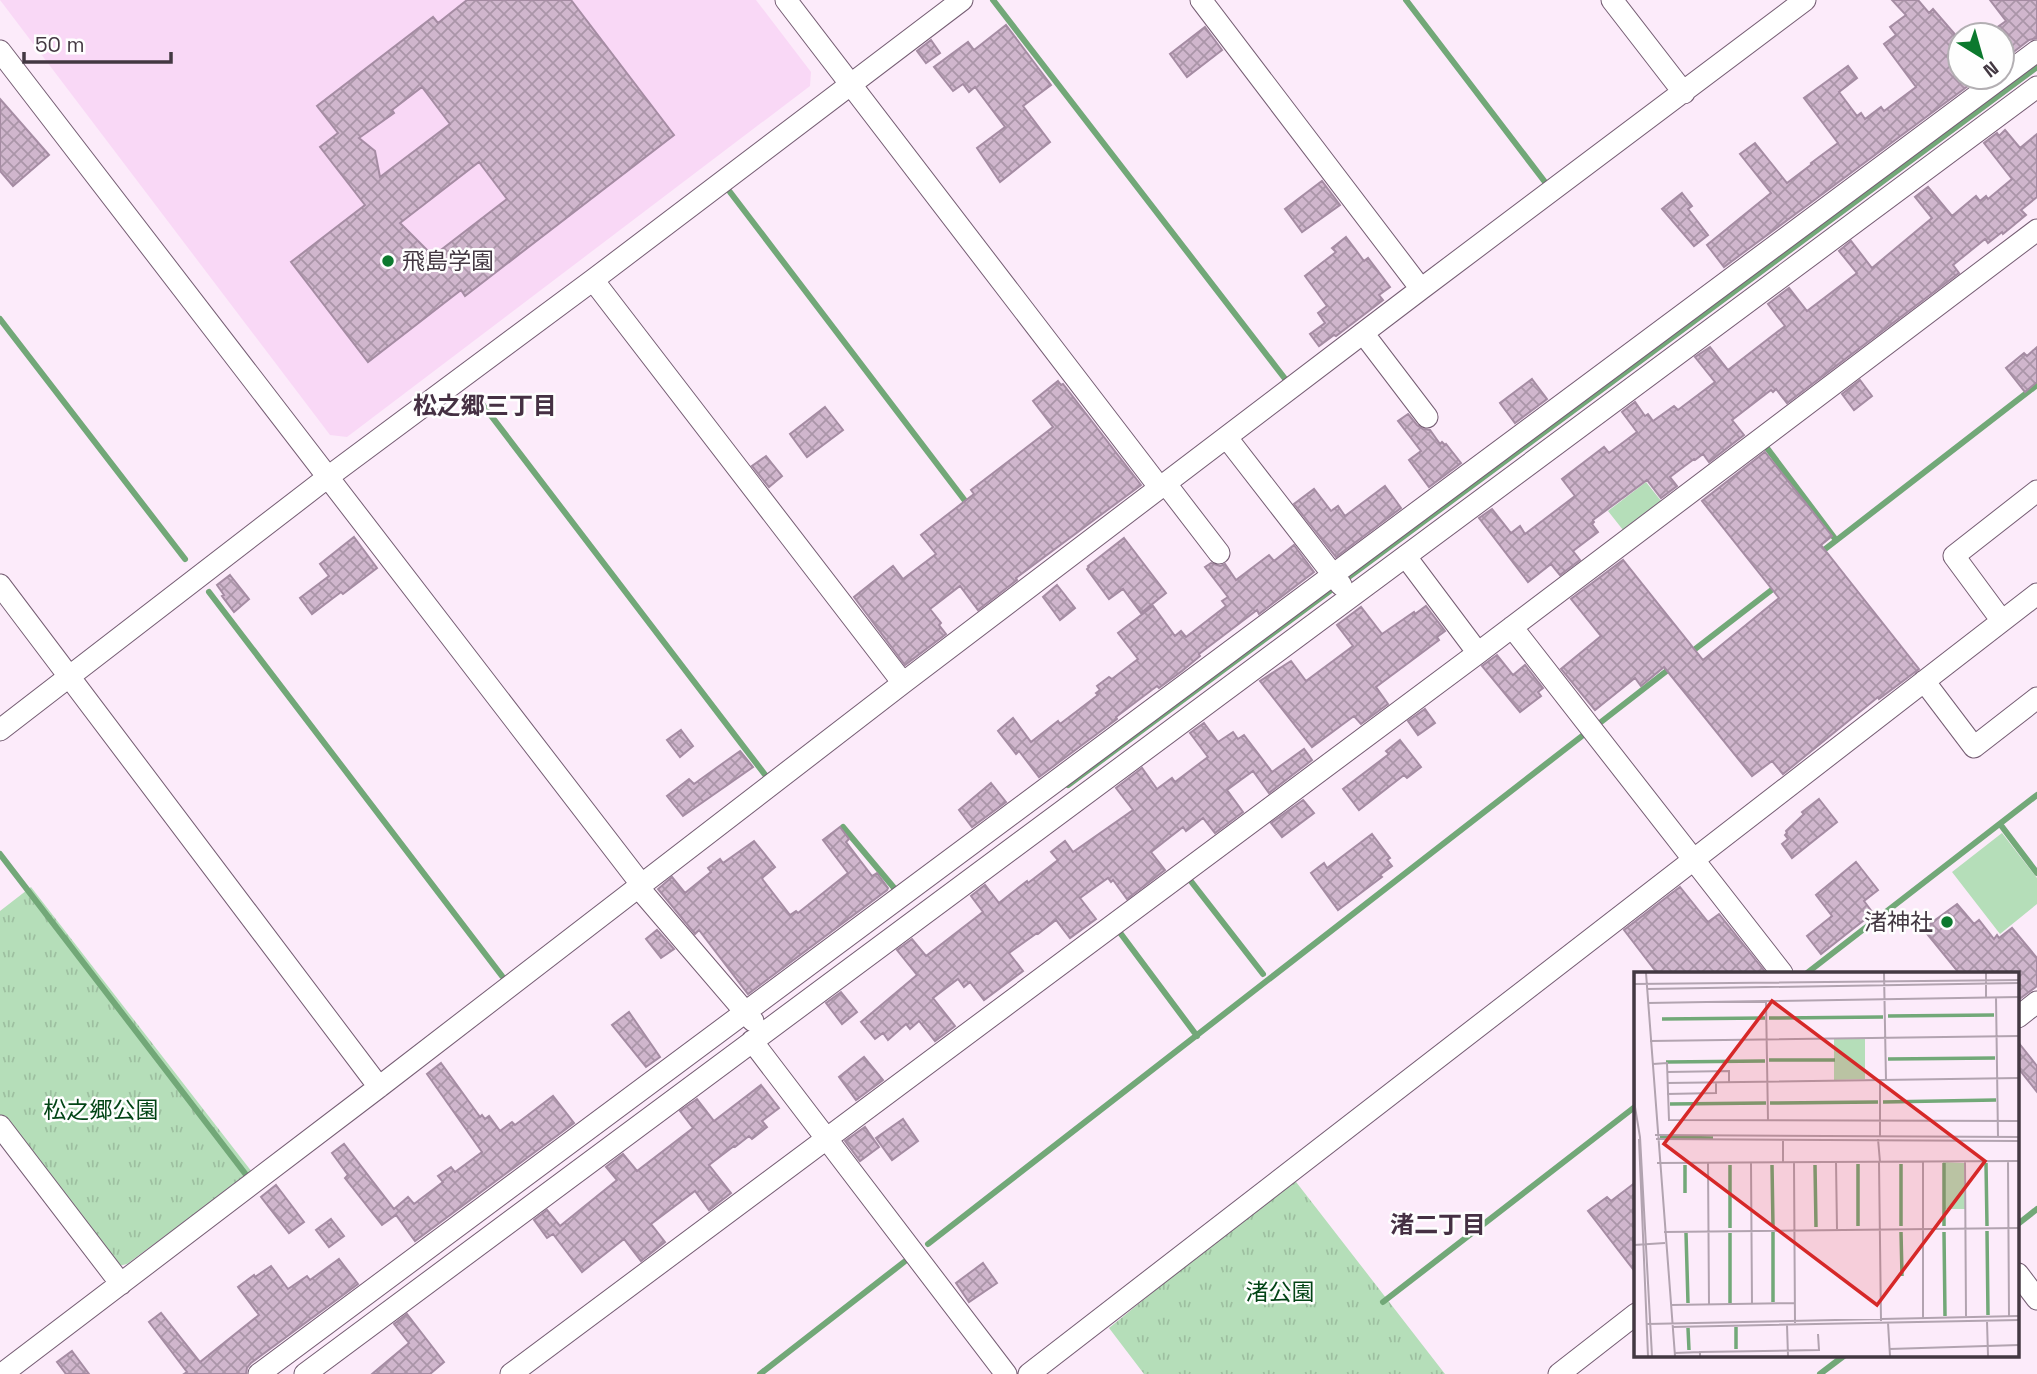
<svg xmlns="http://www.w3.org/2000/svg" width="2037" height="1374" viewBox="0 0 2037 1374" font-family="'Space Grotesk','Noto Sans JP',sans-serif">
<defs>
<pattern id="grass-tufts" width="24" height="20" patternUnits="userSpaceOnUse" patternTransform="scale(1.75)"><rect width="24" height="20" fill="#b5deb9"/><path d="M3 7l-1-3M5 7V3M7 7l1-3M15 17l-1-3M17 17v-4M19 17l1-3" fill="none" stroke="#9dbfa0"/></pattern>
<pattern id="building-cross-hatch" width="8" height="8" patternUnits="userSpaceOnUse" patternTransform="scale(1.75)"><rect width="8" height="8" fill="#d0b6cd"/><path d="M0 0l8 8M0 8l8-8" fill="none" stroke="#aa95a8"/></pattern>
</defs>
<rect width="100%" height="100%" fill="#fcebfa"/>
<path fill="#f9d8f6" d="M0,0H756L811,72L810,86L347,437L330,435Z"/>
<path fill="url(#grass-tufts)" d="M31,887L252,1172L127,1264L119,1266L0,1115V911Z
M1293,1178L1445,1374H1144L1109,1328Z"/>
<path fill="#b5deb9" d="M1646,482L1662,502L1623,530L1608,511Z
M2002,833L2037,878V904L2000,934L1952,872Z"/>
<g fill="none" stroke-linecap="round" stroke-linejoin="round">
<path stroke="#72a878" stroke-width="6" d="M993,0L1286,380
M1406,0L1545,182
M730,192L969,506
M0,319L185,559
M476,396L766,776
M1767,448L1836,540
M1820,553L2037,385
M209,592L502,976
M1690,653L1778,585
M1601,722L1673,666
M1068,785L2037,67
M2000,824L2037,873
M843,827L895,889
M0,854L247,1176
M1190,880L1263,974
M1121,934L1197,1036
M1807,973L2037,795
M2018,1224L2037,1209
M928,1244L1582,736
M1383,1302L1636,1106
M760,1374L904,1262
M1820,1374L1845,1355"/>
</g>
<path fill="url(#building-cross-hatch)" stroke="#a58ca3" stroke-width="2" fill-rule="evenodd" d="M467,0H571L674,135L465,296L461,290L368,362L291,262L365,205L320,147L338,133L317,106L433,17L438,23ZM422,87L450,124L380,177L375,151L359,138L394,113L392,110ZM479,162L507,199L433,256L400,223Z
M1892,0H1918L1929,13L1933,9L1960,40V77H1980L1724,267L1707,245L1771,193L1740,154L1755,143L1787,183L1812,164L1811,163L1838,143L1804,98L1848,66L1857,78L1839,92L1857,116L1861,113L1865,119L1881,107L1884,111L1916,87L1884,44L1896,35L1890,27L1906,15Z
M1990,0H2037V38L2029,40L2002,61V35H1986L2006,21Z
M1006,25L1051,85L1023,106L1050,142L1000,182L977,148L1005,127L975,87L969,92L963,84L953,91L934,67L968,42L974,50Z
M1205,27L1222,50L1187,77L1170,54Z
M931,40L940,53L926,63L917,51Z
M0,99L49,155L13,186L0,171Z
M2005,130L2020,148L2037,134V197L2021,210L2026,215L2003,234L2002,232L1988,243L1985,239L1953,265L1959,273L1787,403L1776,389L1773,392L1771,390L1732,420L1744,435L1709,462L1703,454L1695,460L1694,459L1670,477L1677,486L1661,498L1647,480L1593,520L1594,522L1592,524L1598,532L1573,551L1580,560L1560,575L1551,564L1528,582L1479,518L1492,509L1511,533L1520,526L1525,534L1575,496L1562,479L1604,447L1609,453L1637,432L1622,412L1635,402L1645,416L1648,414L1653,421L1674,406L1678,410L1715,382L1695,357L1710,347L1728,370L1785,326L1768,304L1789,288L1807,311L1857,273L1839,251L1851,241L1872,268L1932,218L1915,197L1928,187L1952,216L1976,196L1980,201L1986,196L1988,199L2012,179L1984,143L1997,133L1999,136Z
M1322,181L1340,205L1302,232L1285,209Z
M1682,193L1692,206L1688,209L1708,235L1694,246L1662,209Z
M1346,237L1364,261L1368,258L1390,287L1379,295L1383,300L1336,336L1334,335L1319,346L1310,334L1325,323L1318,313L1327,306L1305,276L1336,252L1332,248Z
M2037,347V382L2025,392L2006,368L2024,353L2027,356Z
M1532,379L1547,399L1515,423L1500,403Z
M1860,380L1872,396L1854,410L1842,394Z
M1058,381L1061,385L1063,384L1141,485L1016,578L1017,580L978,610L960,586L930,609L941,623L939,625L946,634L905,665L854,597L893,566L903,579L936,554L921,535L974,494L971,490L1053,427L1033,401Z
M825,407L843,430L807,457L790,434Z
M1408,414L1417,425L1423,429L1430,430L1440,444L1442,442L1445,445L1446,444L1461,463L1429,487L1409,460L1421,451L1398,421Z
M1765,452L1832,536L1821,545L1919,669L1879,699L1878,697L1783,774L1772,761L1752,776L1664,667L1641,686L1635,678L1595,710L1561,669L1601,636L1571,599L1623,560L1703,660L1779,598L1702,501Z
M766,456L782,476L769,487L752,466Z
M1385,486L1401,508L1336,557L1294,504L1314,489L1331,511L1338,506L1345,516Z
M354,537L377,568L343,594L341,592L312,614L300,598L329,576L320,564Z
M1124,538L1166,593L1141,613L1123,589L1109,599L1087,569L1089,567L1088,566Z
M1294,545L1314,572L1259,614L1257,610L1199,654L1200,656L1182,671L1159,688L1157,686L1116,717L1117,719L1039,777L1019,751L1016,754L998,731L1013,718L1031,742L1058,721L1060,724L1098,695L1096,693L1100,690L1097,686L1109,677L1112,679L1138,659L1118,633L1153,606L1175,636L1181,631L1186,637L1226,606L1222,601L1228,597L1205,567L1211,563L1220,566L1225,564L1236,580L1269,555L1274,561Z
M230,575L249,599L234,612L222,596L224,595L217,585Z
M1057,585L1075,608L1060,620L1043,597Z
M1426,606L1445,631L1437,637L1439,640L1376,687L1388,704L1361,724L1354,716L1312,747L1260,681L1291,661L1306,681L1353,646L1337,625L1361,607L1382,634L1414,612L1415,614Z
M1497,655L1513,675L1525,665L1543,688L1538,692L1541,696L1520,712L1482,666Z
M1425,709L1435,723L1418,735L1408,721Z
M1204,723L1218,742L1233,732L1238,739L1244,735L1272,772L1304,749L1312,760L1269,793L1253,771L1227,790L1243,812L1215,833L1203,818L1186,831L1183,827L1151,852L1165,870L1127,899L1113,880L1111,882L1108,878L1080,898L1096,919L1070,938L1056,920L1038,934L1037,933L1009,953L1023,971L984,1000L970,982L964,987L958,979L933,998L955,1026L935,1041L919,1021L910,1029L906,1024L888,1040L883,1033L875,1039L861,1022L917,975L897,950L912,939L926,956L983,912L971,896L985,885L999,903L1027,881L1028,883L1058,860L1051,852L1065,841L1073,852L1133,810L1116,788L1142,768L1157,789L1172,778L1175,782L1208,757L1190,733Z
M681,730L693,746L680,757L667,740Z
M1400,740L1421,767L1407,778L1404,775L1359,810L1343,789L1389,754L1386,751Z
M740,751L753,767L683,816L667,796L689,779L694,784Z
M991,783L1006,802L972,827L959,810Z
M1819,799L1837,822L1792,858L1782,844L1788,839L1785,835L1787,833L1786,831L1804,814L1802,812Z
M1303,800L1314,813L1282,837L1271,823Z
M840,827L849,839L846,842L872,876L877,873L888,888L887,890L748,994L699,930L695,934L658,889L672,877L685,893L711,872L708,868L720,859L723,863L754,841L775,867L762,878L763,880L790,915L796,911L798,913L848,873L823,840Z
M1372,834L1390,858L1387,860L1392,866L1380,875L1382,877L1338,910L1311,873L1324,863L1327,868Z
M1856,862L1878,890L1864,901L1873,913L1821,954L1807,936L1832,916L1816,895Z
M1680,887L1708,922L1719,914L1766,973H1657L1624,930Z
M1957,904L1974,924L1979,920L1994,939L1997,935L1999,938L2012,928L2037,958V986L2018,1000V973H1959L1923,929Z
M657,930L674,949L661,958L646,939Z
M841,992L857,1012L842,1024L826,1003Z
M629,1012L660,1057L646,1067L612,1025Z
M2018,1042L2037,1066V1092L2018,1068Z
M864,1057L883,1080L856,1100L839,1077Z
M441,1063L480,1117L482,1115L485,1119L489,1116L500,1131L512,1122L515,1125L553,1096L574,1123L415,1241L396,1215L382,1225L345,1178L348,1175L332,1153L344,1144L394,1209L408,1197L414,1204L443,1182L438,1176L451,1167L455,1172L482,1152L427,1074Z
M761,1085L779,1108L762,1121L767,1127L752,1139L749,1136L735,1147L734,1146L709,1165L731,1193L709,1210L695,1191L651,1224L665,1242L641,1261L624,1239L582,1272L553,1234L547,1238L534,1220L547,1210L560,1226L617,1180L606,1167L623,1154L637,1171L693,1128L680,1111L697,1099L714,1121Z
M903,1119L918,1141L892,1160L876,1138Z
M865,1127L879,1147L860,1161L845,1141Z
M1636,1182V1273L1588,1211L1607,1197L1611,1201Z
M276,1185L304,1222L289,1233L261,1197Z
M331,1219L344,1236L329,1247L316,1230Z
M339,1259L358,1284L251,1363L247,1368L246,1374H184L187,1372L149,1322L161,1313L200,1362L259,1315L238,1287L254,1275L255,1277L271,1266L288,1289L307,1276L310,1280Z
M983,1263L997,1283L969,1302L956,1283Z
M407,1314L444,1362L430,1374H372L409,1343L394,1324Z
M72,1351L89,1374H66L57,1362Z"/>
<g fill="none" stroke-linecap="round" stroke-linejoin="round">
<defs>
<path id="minor" d="M786,0L1160,488
M1201,0L1421,289
M1612,0L1684,93
M0,51L641,884
M593,280L903,683
M1363,333L1427,417
M1227,438L1341,585
M1166,484L1219,553
M1406,557L1478,653
M0,585L379,1087
M2002,621L1954,556L2037,491
M1512,627L1782,973
M1924,681L1974,747L2037,698
M0,730L328,477L593,280L962,0
M638,887L753,1021
M2018,1017L2037,1002
M752,1041L1006,1374
M0,1126L121,1284
M2018,1274L2037,1299
M2,1374L379,1087L903,683L1421,289L1805,0
M259,1374L2037,51
M305,1374L2037,87
M511,1374L1478,653L2037,230
M1029,1374L2037,594
M1559,1374L1636,1314"/>
</defs>
<use href="#minor" stroke="#755d73" stroke-width="23"/>
<use href="#minor" stroke="#fff" stroke-width="21"/>
</g>
<g fill="#0c792e" stroke="#fefefe" stroke-width="2.5">
<circle cx="388" cy="261" r="7"/>
<circle cx="1947" cy="922" r="7"/>
</g>
<g text-anchor="middle" dominant-baseline="central" stroke-width="5" stroke-linejoin="round" paint-order="stroke">
<g font-size="23" fill="#433842" stroke="#fefefe" text-anchor="start">
<text x="402" y="261">飛島学園</text>
<text x="1933" y="922" text-anchor="end">渚神社</text>
</g>
<g font-size="23" fill="#024415" stroke="#fefefe">
<text x="101" y="1110">松之郷公園</text>
<text x="1280" y="1292">渚公園</text>
</g>
<g font-size="24" font-weight="bold" fill="#453043" stroke="#fefefe">
<text x="485" y="405">松之郷三丁目</text>
<text x="1438" y="1224">渚二丁目</text>
</g>
</g>
<g transform="translate(1634 972)">
<rect width="385" height="385" fill="#fcebfa"/>
<path d="M200,67H231V107L200,108ZM309,190L330,191L331,237H309Z" fill="#b5deb9"/>
<path fill="none" stroke="#72a878" stroke-width="3.5" d="M254,44L360,43M135,46L249,45M28,47L131,46M254,87L361,86M135,88H201M32,90L131,89M249,130L362,128M136,131L244,130M36,132L132,131M26,165L79,166M310,191V254M352,191L353,254M224,192V254M267,192V254M51,193V221M96,193V256M138,193L139,255M181,193L182,255M353,259L354,343M139,260V330M267,260L268,304M310,260L311,344M52,261L54,331M96,261V331M102,355V377M54,356L55,378"/>
<path fill="none" stroke="#b2a3b0" stroke-width="2" d="M12,1L41,384M250,1L252,108M352,1V25M0,12L385,8M13,17L385,11M362,25L364,165M132,29L134,148M14,31L385,25M0,57L1,140M16,69L385,64M19,92L33,91L35,148L385,149M33,100L95,99V110M246,108V165M33,111L385,106M33,122L82,121V110M0,129L6,165L18,384M21,163L385,165M5,167L14,384M22,167L385,169M244,167L246,190M149,168V190M289,189V346M331,189L332,344M374,189L375,344M202,190L203,257M245,190L247,349M23,191L385,189M74,191L75,332M117,191L118,332M160,191L161,351M30,260L385,256M0,273L31,271M37,333L161,331M353,349L354,384M254,351L256,384M13,352L385,344M153,353L154,384M38,355L385,348M255,377L385,373M41,381L66,380M66,384V380L185,378L184,362"/>
<path fill="#d62828" fill-opacity="0.15" stroke="#d62828" stroke-width="3.5" d="M138,29L351,189L243,333L30,172Z"/>
<rect width="385" height="385" fill="none" stroke="#433842" stroke-width="3.5"/>
</g>
<g transform="translate(1981 56) rotate(143)"><circle r="33" fill="#fefefe" stroke="#b3afb3" stroke-width="2"/>
<path d="M0-5L12 26L0 18L-12 26Z" fill="#0c792e"/>
<text y="-10" font-size="19" font-weight="bold" text-anchor="middle" fill="#433842">N</text>
</g>
<path d="M24 52v10h147v-10" fill="none" stroke="#433842" stroke-width="3.5"/>
<text x="35" y="52" font-size="21" fill="#433842" stroke="#fefefe" stroke-width="5" paint-order="stroke">50 m</text>
</svg>
